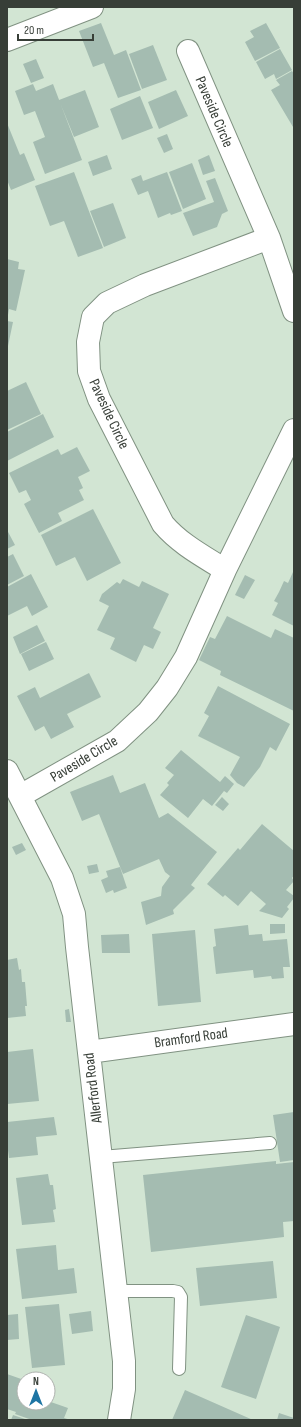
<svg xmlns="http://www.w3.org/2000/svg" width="301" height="1427" viewBox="0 0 301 1427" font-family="'Sofia Sans Condensed',sans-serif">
<rect width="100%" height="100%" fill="#d2e5d3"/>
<path fill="#a4bcb1" d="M101,23L114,55L126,50L141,90L118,98L104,63L93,67L79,31Z
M266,23L280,48L255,61L245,42L254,37L250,31Z
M153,45L167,80L142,89L129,54Z
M280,49L292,70L276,79L274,74L265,79L256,62Z
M36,59L44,78L31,83L23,64Z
M292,71L294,74V127H293L271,90L280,85L276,80Z
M33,84L36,91L53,84L82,160L45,174L33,142L45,137L35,111L24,115L15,91Z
M85,90L99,127L74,137L59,100Z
M176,90L188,116L159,129L148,102Z
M140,96L153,128L122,140L110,109Z
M7,123L20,155L24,153L35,180L11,190L7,180Z
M167,134L173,149L164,153L157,138Z
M107,155L112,169L93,176L88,162Z
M209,155L215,171L203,175L198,160Z
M192,163L206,199L183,209L169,172Z
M74,172L103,248L78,257L64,221L50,226L35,186Z
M167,172L182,211L171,215L170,213L158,218L148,191L138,195L131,179L141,175L143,181Z
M215,178L228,211L222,214L217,227L193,236L183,213L214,202L206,181Z
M113,203L126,238L104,247L90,211Z
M7,259L19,262L18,269L25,270L16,311L9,309L8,315Z
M7,321L13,322L8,346H7Z
M26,382L41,414L7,430V391Z
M43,414L54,437L7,461V432Z
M77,447L90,471L78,477L83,488L79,490L84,500L58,513L62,521L39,533L24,504L31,500L26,490L19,493L9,473L58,449L61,455Z
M93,509L121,563L87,581L75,557L56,566L41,535Z
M7,530L15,545L7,549Z
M13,554L24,576L7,585V557Z
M293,572H294V626L272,615L278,603L274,601L279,592L284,581L288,583Z
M31,574L48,607L32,616L27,606L7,616V587Z
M245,575L255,580L244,599L235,595Z
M123,579L139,587L142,581L169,594L153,628L161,632L153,649L144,645L136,662L110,649L115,638L97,630L109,606L99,601L102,594L117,582L120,584Z
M227,616L271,638L275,629L294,638V711L220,675L221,671L199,660L210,637L215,639Z
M37,625L45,641L20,654L13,637Z
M46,642L54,659L29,671L21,654Z
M89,673L101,697L67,714L74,727L51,739L44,726L35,731L17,696L35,687L40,698Z
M218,686L290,724L276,751L270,747L260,767L244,787L237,783L230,775L240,757L198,736L209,716L204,713Z
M181,750L220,782L225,776L234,784L227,793L224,791L212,806L203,799L188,818L160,795L169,785L167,783L174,775L165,768Z
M113,775L120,793L145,783L159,818L168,813L217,852L191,885L195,888L173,910L174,914L146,925L141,902L161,896L162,887L170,876L165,872L159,859L123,874L99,814L82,821L70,792Z
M222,797L229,804L223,811L215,805Z
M262,824L294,851V875L292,878L294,881L286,890L294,896V898L287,907L289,909L282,918L259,911L266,904L251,891L238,906L225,895L223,897L207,884L238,848L240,850Z
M22,843L26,850L16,855L12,847Z
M97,864L99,872L89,874L87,866Z
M120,867L127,888L114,893L113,890L106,893L101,880L108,877L106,871Z
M270,924H285V933L270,934Z
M248,925L249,935L262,934L263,941L287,939L290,967H283L284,978L272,979L271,976L254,978L253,970L216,974L213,947L216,946L214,929Z
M195,930L201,1002L158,1006L152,934Z
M129,934L130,953H102L101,935Z
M17,958L19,970L21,969L22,982H25L27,1006H25L26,1016L7,1018V960Z
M69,1009L71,1022H66L65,1010Z
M33,1049L39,1101L7,1104V1052Z
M294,1112V1160L280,1162L273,1115Z
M54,1117L57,1135L36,1137L38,1155L9,1158L7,1143V1122Z
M276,1161V1164L294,1162V1221L283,1222L284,1237L151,1252L143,1175Z
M48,1174L50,1185H53L56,1209L53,1210L55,1222L22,1225L16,1178Z
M56,1245L58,1270L74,1268L77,1293L22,1299L16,1249Z
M273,1261L277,1298L200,1306L196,1268Z
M59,1304L65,1365L32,1368L25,1307Z
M91,1311L93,1331L72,1334L69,1314Z
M18,1314L19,1339L7,1340V1315Z
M246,1315L280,1327L256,1399L221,1387Z
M7,1374L24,1380V1403H48V1401L68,1408L64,1418L71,1420H32L15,1414L16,1412L7,1409Z
M185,1390L253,1420H172Z
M279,1413L294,1418V1420H277Z
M13,1415L28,1420H11Z"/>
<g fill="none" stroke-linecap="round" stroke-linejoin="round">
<defs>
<path id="service" d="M101,1157L270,1143
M116,1291H173L178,1292L181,1297L179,1369"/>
<path id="minor" d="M7,40L92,7
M188,51L269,238L294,311
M225,570C203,556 180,544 163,524L99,399L89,371L88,342L93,317L107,303L145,285L269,238
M7,771L62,878L74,914L77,947L124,1361V1389L119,1420
M20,796L117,741L148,712L167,688L186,657L225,570L294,430
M89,1052L294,1024"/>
</defs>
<use href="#service" stroke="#809282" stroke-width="14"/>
<use href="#minor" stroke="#809282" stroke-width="24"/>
<use href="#service" stroke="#fff" stroke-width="12"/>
<use href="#minor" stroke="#fff" stroke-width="22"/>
</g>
<g text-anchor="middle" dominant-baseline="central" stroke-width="3" stroke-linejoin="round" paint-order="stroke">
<g font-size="15" fill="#373e37" stroke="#fff">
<text transform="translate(214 112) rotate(67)">Paveside Circle</text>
<text transform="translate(109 414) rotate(65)">Paveside Circle</text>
<text transform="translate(84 759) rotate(-31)">Paveside Circle</text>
<text transform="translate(191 1038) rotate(-8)">Bramford Road</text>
<text transform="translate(93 1088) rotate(-97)">Allerford Road</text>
</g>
</g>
<rect width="301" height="1427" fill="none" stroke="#373e37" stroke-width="16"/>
<g transform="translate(36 1391)"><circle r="19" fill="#ffffff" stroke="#afb2af"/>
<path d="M0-3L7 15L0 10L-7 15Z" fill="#1e75a4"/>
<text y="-6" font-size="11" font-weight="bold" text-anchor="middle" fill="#373e37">N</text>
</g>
<path d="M18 34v6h75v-6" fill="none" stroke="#373e37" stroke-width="2"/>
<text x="24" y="34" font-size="12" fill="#373e37" stroke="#ffffff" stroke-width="3" paint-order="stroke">20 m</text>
</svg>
